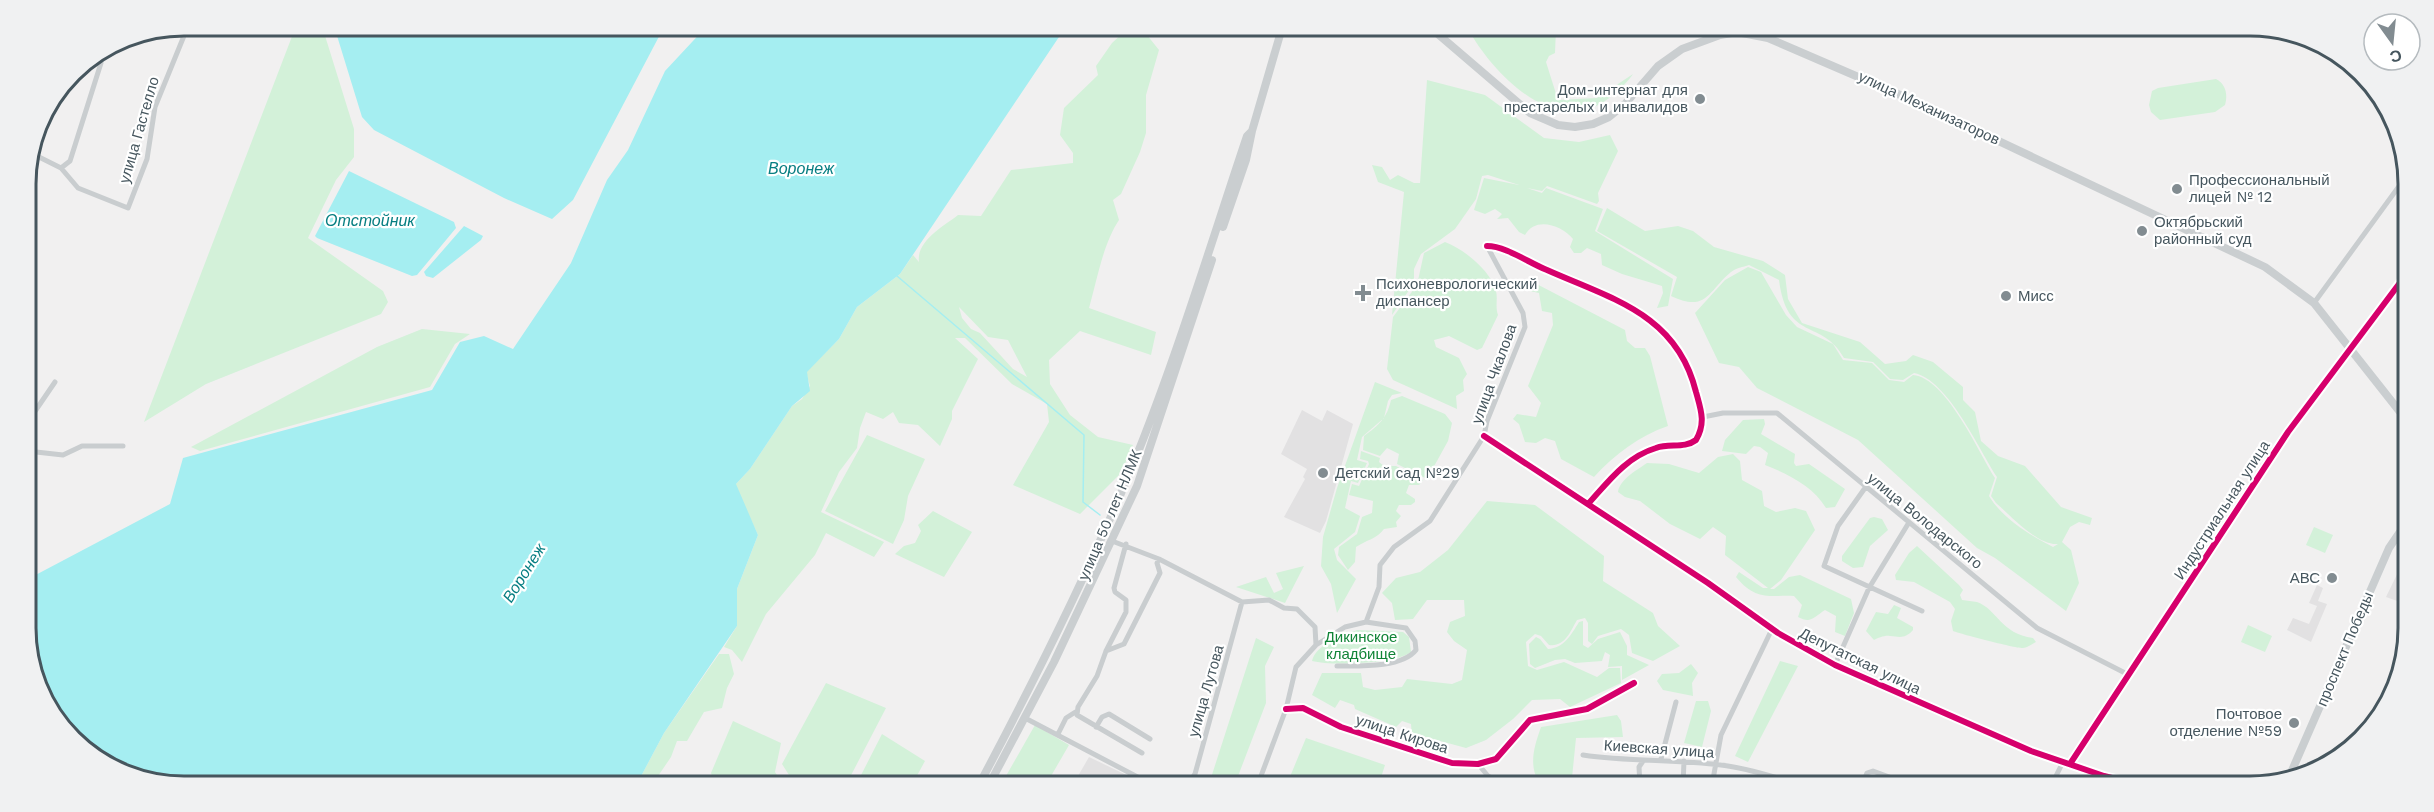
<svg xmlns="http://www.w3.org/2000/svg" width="2434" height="812" viewBox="0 0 2434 812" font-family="'Work Sans',sans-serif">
<rect width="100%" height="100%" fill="#f1f0f0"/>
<path fill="#e2e1e2" d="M1302,410L1322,421L1327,410L1353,424L1326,521L1320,533L1284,517L1305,479L1303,477L1307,469L1281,454Z
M2404,560L2403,603L2386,597Z
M2317,585L2323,588L2318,601L2327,604L2311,642L2287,630L2293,618L2309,624L2317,606L2309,603Z
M1089,757L1143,783H1074Z"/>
<path fill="#d3f1d9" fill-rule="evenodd" d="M296,26H322L354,129V157L336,180L308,238L383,291L388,302L381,314L206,384L144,422Z
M1468,29H1556L1555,53L1549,56L1546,62L1558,100L1597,98L1633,74C1628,82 1621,87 1614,94C1560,143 1495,77 1468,29Z
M1125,31L1147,35L1159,50L1146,95V133L1140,152L1121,194L1113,200L1119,220C1103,244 1097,280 1089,308L1156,332L1151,355L1080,331L1049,360L1050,384L1070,415L1098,437L1133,445L1121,473L1080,514L1013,485L1049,422L1047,404L1012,384L965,338H955L978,359L952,411V419L940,446L918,425L899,423L893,412L883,419L866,412L860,428L857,448L839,472L821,512L884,542L874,557L826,533L815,555L766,614L742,662L732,650L724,647L737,626V589L758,535L735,485L750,469L792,406L802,399L810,386L806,372L839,339L857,307L900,274L913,255L919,262C916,241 944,226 958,215L981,216L1011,170L1073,163V153L1060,135L1064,108L1098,75L1096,66L1112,43ZM959,307L988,337L1008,340L1027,377L1013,369L980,333L971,329L962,318Z
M2216,79C2226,84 2228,95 2225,105L2215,112L2160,120L2151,112L2149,105L2152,91L2158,88Z
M1427,80L1485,95L1544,138L1579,142L1610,135L1618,151L1598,193L1599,201L1597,204L1547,186L1542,191L1527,188L1542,193L1546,188L1603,209L1595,231L1673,279L1668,306L1657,308L1663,293L1662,286L1622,274L1602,265L1601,254L1587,248L1581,253H1574L1570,247L1573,239C1562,225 1535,216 1525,235L1519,232L1508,218L1497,219L1502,214L1495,209L1485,214L1474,210L1484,178L1519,185L1488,175L1482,176L1476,199L1455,229L1421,254L1414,269V283L1392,315L1404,192L1378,182L1372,165L1382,167L1390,180L1398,175L1414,183H1420Z
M1607,208L1645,231L1678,226L1693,231L1714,247L1763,261L1785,275L1788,299L1802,323L1860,342L1885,364L1906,361L1913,355L1933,362L1963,387V400L1975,412L1981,441L1998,456L2025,466L2061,507L2092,518L2090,525L2079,522L2070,527L2062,542L2071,550L2079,583L2066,611L1995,558L1977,548L1858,440L1757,388L1739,367L1719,363L1695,313L1725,280L1748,267L1761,272L1786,315L1797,327L1833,344L1843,360L1872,363L1889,380L1904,382L1913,375C1946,378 1978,451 1995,478L1989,496C2002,518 2031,536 2053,547L2058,544C2038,546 2011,516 1996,503L1991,496L1997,477C1978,448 1948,380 1914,373L1903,380L1890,379L1873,362L1844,358C1822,318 1787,343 1779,280L1749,265C1743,267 1736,268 1731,272C1708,291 1707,313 1671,296L1677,277L1597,231Z
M1445,242C1464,249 1491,271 1496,291C1498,299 1495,306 1498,315L1482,348L1477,350L1449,336L1434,340L1436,347L1459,358L1467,374L1463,380L1464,391L1456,396L1457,409L1393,380L1387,369L1393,317L1417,285L1424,253Z
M1529,280L1625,330L1627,341L1635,348H1645L1650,356L1668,426C1639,436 1615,454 1594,477L1561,459L1555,441L1545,438L1536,443L1525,442L1519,424L1513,419L1517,414L1536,417L1541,403L1528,386L1553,325L1552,313L1542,311L1539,293L1530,291L1527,285Z
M422,329L470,334L455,344L430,387L200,451L191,447L377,347Z
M1375,382L1402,393L1392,395L1388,401L1384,418L1362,437L1357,460L1367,463L1358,483L1351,481L1345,508L1360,516L1355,532L1334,549L1337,560L1356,579L1337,613L1331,584L1321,566L1323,537L1337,488Z
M1402,396L1445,414L1452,423L1448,441L1427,479L1397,464L1399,454L1387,448L1380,456L1363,450L1364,436C1379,425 1387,418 1391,400Z
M1764,419L1765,424L1761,434L1795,454L1794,463L1796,466L1809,464L1845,489L1835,507L1826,508C1813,486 1788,474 1765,465L1768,453L1760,447L1754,446L1746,454L1722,451L1725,440L1743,420Z
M867,435L925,459L908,496L904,520L893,544L825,511Z
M1361,451L1380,458L1379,462L1384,466H1396L1423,480L1419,485H1409L1406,493L1415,499V502L1411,505H1399L1396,511L1401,516L1396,522L1397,527L1384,529C1377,539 1366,540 1356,547L1355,562L1348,570L1338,555L1339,547L1357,534L1362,517L1372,513L1373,501L1349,495L1352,484L1359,486L1369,464L1368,461L1360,459Z
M1733,454L1740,461L1742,480L1762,491L1764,506L1776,512L1795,508L1806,511L1815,530L1781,580L1770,589H1774L1789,577L1800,575L1851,599L1854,613L1845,636L1835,632L1836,616L1825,610C1814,617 1811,624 1798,617L1802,605L1794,596C1768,595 1756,601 1736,577L1739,572L1763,588H1768L1725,555L1726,536L1713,527L1700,539L1670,524L1640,501L1625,497L1618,492C1620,479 1637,470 1647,463L1669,464L1699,473L1718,457Z
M1487,501L1535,505L1604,556L1603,581L1653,613L1658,626L1680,646L1653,661L1632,653L1629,635L1621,629L1598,636L1592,644L1588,641V623L1585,618L1577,620C1570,632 1565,647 1549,645L1541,636L1535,634L1526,642L1528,666L1537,670L1564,662L1597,677L1609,668H1620L1621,683L1570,707L1560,699L1532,700L1513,719L1486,740L1466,748L1422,736L1416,740L1412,738L1411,724L1402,721L1396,727L1355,709L1354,705L1340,700L1335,708L1312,695L1322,673H1361L1363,687L1375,690L1402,687L1407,679L1452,684L1462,680L1467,650L1454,641L1447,632L1450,622L1465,616L1464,600H1427L1413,619L1395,620L1392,603L1382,593L1396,578L1420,572L1448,550Z
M933,511L972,532L944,577L895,554L904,546L915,543L921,531L918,525Z
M1874,517L1882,519L1888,530L1870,546L1863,567L1853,568L1842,561V556L1870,518Z
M2314,527L2333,535L2325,553L2306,545Z
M1917,546L1959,585L1963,590L1960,595L1962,600C1967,601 1972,601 1977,602C1997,609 2001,634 2033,638L2036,642C2032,644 2027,648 2023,648C2018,649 1957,633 1953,631L1951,621L1955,609L1950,602L1914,582L1896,580L1895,575L1909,553Z
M1304,566L1285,603L1236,587L1266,577L1274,593L1283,589L1276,573Z
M1894,605L1901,608L1897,618L1913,627V630C1905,639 1900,637 1890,636C1885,635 1878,638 1874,640L1866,631L1876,612L1888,614Z
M1583,621V645L1588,648L1598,639L1620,632L1627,646V655L1649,665L1622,680V666L1608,667L1610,655L1605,652L1602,661L1575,663L1565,659L1555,660L1535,668L1530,664L1529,644L1536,637L1540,639L1548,649C1564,648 1571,635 1579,622Z
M2248,625L2272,636L2265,652L2241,642Z
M1357,630L1403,632L1409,637L1411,652C1396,664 1331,666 1312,661C1316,644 1343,636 1357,630Z
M1256,638L1274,647L1265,666L1266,703L1235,784H1209Z
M719,654H729L734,674L727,688L722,708L704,712L687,741H677L671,757L654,782H638L664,733Z
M1780,661L1798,666L1748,762L1735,756Z
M1691,664L1698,673L1692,683L1693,696L1663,690L1657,681L1662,674L1679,673Z
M826,683L886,708L847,783H794L782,764Z
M1696,701H1708L1711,711L1702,747L1684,743Z
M1617,715L1621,721L1623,737L1576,738L1572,778L1587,785L1540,784C1528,766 1534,747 1541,727Z
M733,721L781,743L775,772L782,783L743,782L734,779L728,782H714L711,773Z
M1035,725L1069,745L1047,783H1002Z
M882,734L925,761L913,783H857Z
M1306,738L1385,765L1379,784H1287Z"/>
<path fill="#a5eef1" d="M334,26L664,27L573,200L552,219L504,198L374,130L362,117Z
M706,27L1065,28L900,274L857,307L839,339L807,372L810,391L792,406L750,469L736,484L758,535L737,589V626L664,733L638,782L143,781L65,733L28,659V579L170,504L183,458L432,390L460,342L484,336L513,349L571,263L607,180L628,150L665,71Z
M349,171L454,222L456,228L417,275L412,276L317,238L315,236Z
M464,226L483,236L481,240L433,278L426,276L424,272Z"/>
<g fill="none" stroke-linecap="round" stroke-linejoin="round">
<path stroke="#a5eef1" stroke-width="1.5" d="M897,276L1084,435L1083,502L1100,515"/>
<path stroke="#c9cdcf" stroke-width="5" d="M31,153L61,168L78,188L128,208L147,159L155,107L188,26
M61,168L70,161L101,63
M1487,246C1506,246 1529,263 1547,270C1612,299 1677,314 1696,392C1701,410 1706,423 1696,440C1684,449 1670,443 1656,448C1626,457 1608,482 1588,504
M2314,303L2405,178
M1703,417L1723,413H1777L2037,628L2129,675
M27,423L55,382
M1484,436L1708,583L1778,633L1835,665L2031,751L2104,776L2132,783L2200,786
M27,451L63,455L82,446H123
M1865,488L1838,526L1824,566L1922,611
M1112,541L1159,559L1242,602L1269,600L1284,608L1297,609L1315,627L1316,645
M1126,544L1114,588L1115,592L1126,600V612L1106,651L1097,676L1078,707L1077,715L1142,753
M1106,651L1124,644L1160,573L1157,563L1159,559
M1835,665L1869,588L1908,524
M1337,666C1359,666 1402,668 1416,650L1415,641L1406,628L1366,622
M1286,709L1303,708L1341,727L1452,763L1478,764L1496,759L1530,720L1587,709L1634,683
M1025,718L1149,783
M1096,727L1102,717L1109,714L1150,739
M1058,734L1066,718L1077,711
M1583,755C1629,762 1675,759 1721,765C1749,768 1776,778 1802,785
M1661,759L1676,702
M1478,764L1488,776L1503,784
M2070,764L2288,432L2405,276
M1189,783L1195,774L1242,602
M1258,784L1286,709L1296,667L1316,645L1345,627L1366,622L1379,587L1380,565L1394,547L1430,521L1484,436L1487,421L1525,327L1523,313L1487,246
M1640,785L1639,767L1643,761
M1683,785L1684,761
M1712,785L1721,735L1772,629
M1862,785L1867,773L1873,771L1911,785
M2051,786L2063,762"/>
<path stroke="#caced0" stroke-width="8" d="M1432,29L1530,113L1558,125L1575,127L1593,124L1609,117L1625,104L1658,66L1682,49L1720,35L1737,32L1768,38L1914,101L2265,267L2314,303L2404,417
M1223,227L1246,160L1252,131
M2290,775L2389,548L2404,526
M980,783C1032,685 1082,586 1125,484C1173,370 1208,252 1247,136L1252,131L1282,28
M990,783L1054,662L1137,486L1212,260"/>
<defs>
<path id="cycleway" d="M1487,246C1506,246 1529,263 1547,270C1612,299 1677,314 1696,392C1701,410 1706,423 1696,440C1684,449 1670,443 1656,448C1626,457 1608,482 1588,504
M1484,436L1708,583L1778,633L1835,665L2031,751L2104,776L2132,783L2200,786
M1286,709L1303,708L1341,727L1452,763L1478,764L1496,759L1530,720L1587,709L1634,683
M2070,764L2288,432L2405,276"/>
</defs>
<use href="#cycleway" stroke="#fff" stroke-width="10"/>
<use href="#cycleway" stroke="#d6006c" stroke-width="6"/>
</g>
<g fill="#828c91" stroke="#fff" stroke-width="2">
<circle cx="1700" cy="99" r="6"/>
<circle cx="2177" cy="189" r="6"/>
<circle cx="2142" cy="231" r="6"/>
<path d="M1360 284h6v6h6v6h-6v6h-6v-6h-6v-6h6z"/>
<circle cx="2006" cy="296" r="6"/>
<circle cx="1323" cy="473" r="6"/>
<circle cx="2332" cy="578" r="6"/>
<circle cx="2294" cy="723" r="6"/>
</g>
<g text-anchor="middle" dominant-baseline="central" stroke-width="4.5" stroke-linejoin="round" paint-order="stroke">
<g font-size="15" fill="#46565e" stroke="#fff" text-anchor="start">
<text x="1688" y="90" text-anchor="end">Дом-интернат для<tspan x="1688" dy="17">престарелых и инвалидов</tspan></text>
<text x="2189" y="180">Профессиональный<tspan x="2189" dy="17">лицей № 12</tspan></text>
<text x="2154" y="222">Октябрьский<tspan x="2154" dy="17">районный суд</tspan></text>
<text x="1376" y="284">Психоневрологический<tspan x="1376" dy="17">диспансер</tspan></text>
<text x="2018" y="296">Мисс</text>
<text x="1335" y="473">Детский сад №29</text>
<text x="2320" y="578" text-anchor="end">АВС</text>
<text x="2282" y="714" text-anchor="end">Почтовое<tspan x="2282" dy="17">отделение №59</tspan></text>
</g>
<g font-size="15" fill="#46565e" stroke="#fff">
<text transform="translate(1929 108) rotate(25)">улица Механизаторов</text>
<text transform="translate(139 130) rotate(-74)">улица Гастелло</text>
<text transform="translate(1494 374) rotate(-70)">улица Чкалова</text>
<text transform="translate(2222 510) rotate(-57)">Индустриальная улица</text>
<text transform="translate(1110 515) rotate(-67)">улица 50 лет НЛМК</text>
<text transform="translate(1925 521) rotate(39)">улица Володарского</text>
<text transform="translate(2345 649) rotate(-67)">проспект Победы</text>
<text transform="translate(1860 661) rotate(26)">Депутатская улица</text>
<text transform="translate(1206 691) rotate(-74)">улица Лутова</text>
<text transform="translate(1402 734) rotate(18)">улица Кирова</text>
<text transform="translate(1659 749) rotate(4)">Киевская улица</text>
</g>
<g font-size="15" fill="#118437" stroke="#fff">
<text x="1361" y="637">Дикинское<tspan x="1361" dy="17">кладбище</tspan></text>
</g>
<g font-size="16" font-style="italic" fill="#077e82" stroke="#fff">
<text x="801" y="168">Воронеж</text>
<text x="370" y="220">Отстойник</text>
<text transform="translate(524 573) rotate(-58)">Воронеж</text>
</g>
</g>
<path d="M0 0H2434V812H0ZM184 36H2250A148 148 0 0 1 2398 184V628A148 148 0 0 1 2250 776H184A148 148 0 0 1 36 628V184A148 148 0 0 1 184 36Z" fill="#f0f1f2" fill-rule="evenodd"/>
<path fill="none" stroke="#46565e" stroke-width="3" d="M184 36H2250A148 148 0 0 1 2398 184V628A148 148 0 0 1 2250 776H184A148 148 0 0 1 36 628V184A148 148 0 0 1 184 36Z"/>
<g transform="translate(2392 42) rotate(165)"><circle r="28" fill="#ffffff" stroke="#b5bbbf" stroke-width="1.5"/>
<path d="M0-4.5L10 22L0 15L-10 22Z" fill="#828c91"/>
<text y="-9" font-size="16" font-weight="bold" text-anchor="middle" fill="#46565e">С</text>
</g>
</svg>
